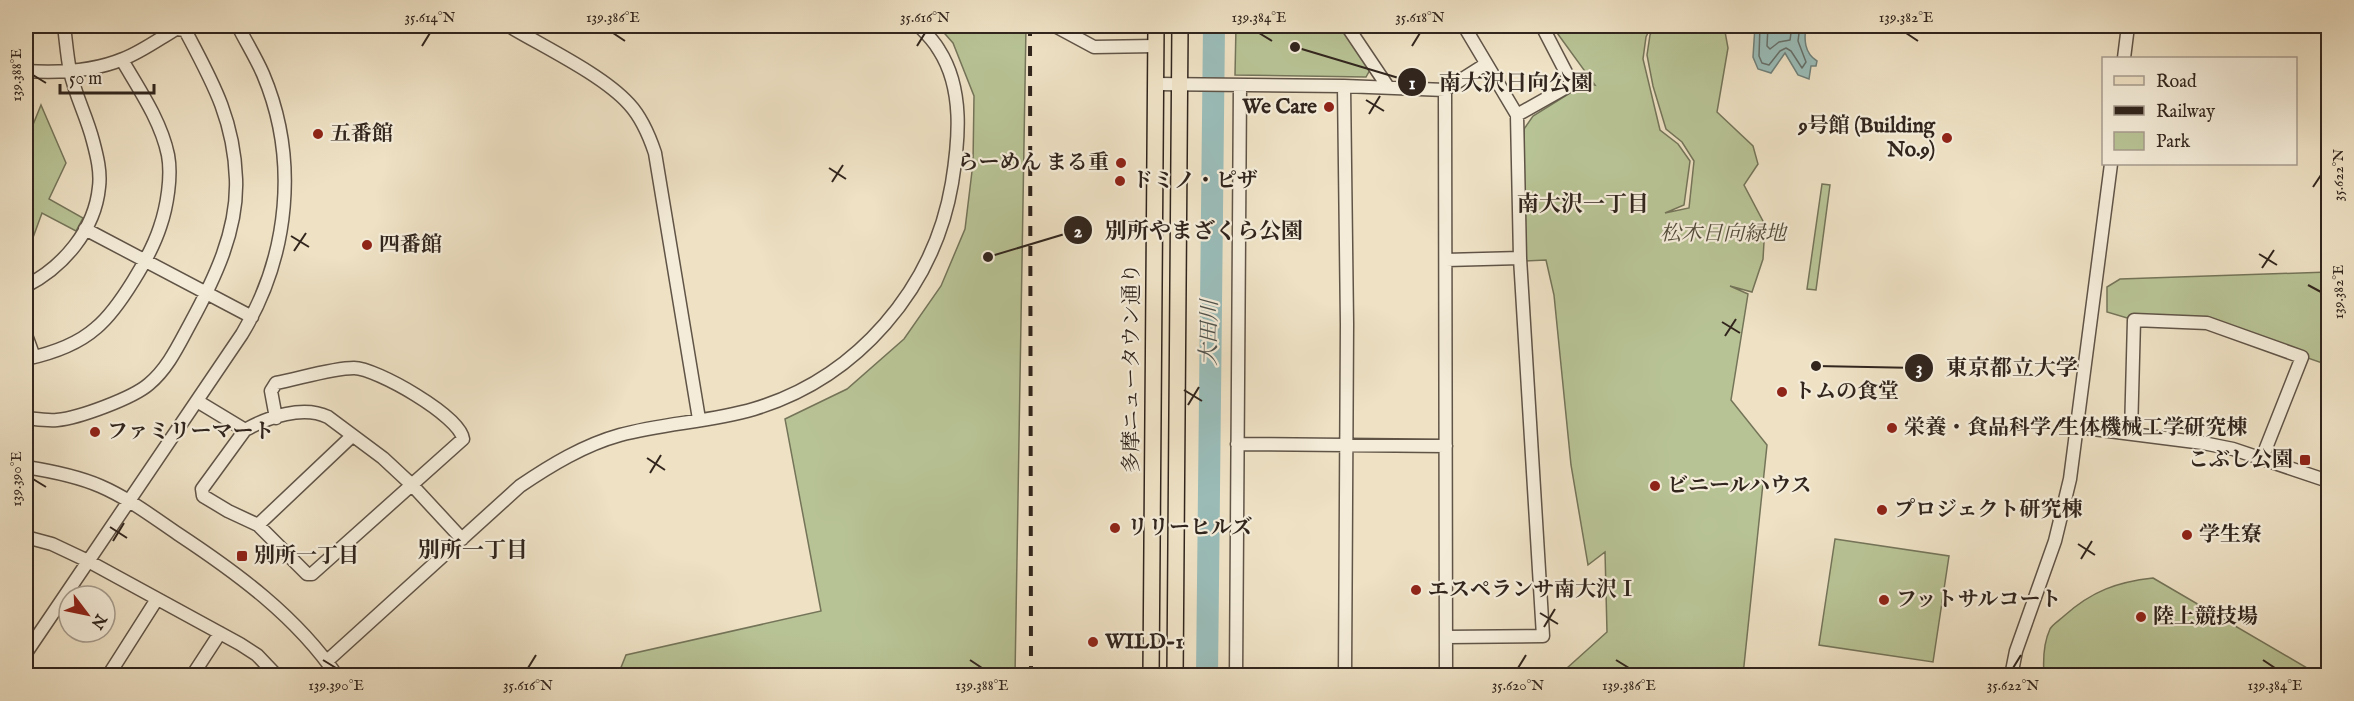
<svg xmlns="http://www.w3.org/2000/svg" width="2354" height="701" viewBox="0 0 2354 701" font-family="'IM FELL English','Noto Serif JP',serif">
<rect width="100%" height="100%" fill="#eee1c4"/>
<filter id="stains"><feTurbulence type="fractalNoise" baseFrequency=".00333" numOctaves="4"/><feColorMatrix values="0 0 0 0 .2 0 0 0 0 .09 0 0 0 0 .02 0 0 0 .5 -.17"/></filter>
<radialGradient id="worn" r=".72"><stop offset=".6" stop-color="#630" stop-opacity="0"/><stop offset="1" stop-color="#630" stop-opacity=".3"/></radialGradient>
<path fill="#b8c395" stroke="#747459" stroke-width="1.5" d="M938,26H1026L1015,675H618L626,655L821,611L785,419L847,389L904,339L941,286L965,229L973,163L974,96L953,43Z
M1236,26H1339L1371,68L1366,77L1235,75Z
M1552,26H1651L1646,37L1643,59L1660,130L1678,144L1690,161L1684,205L1665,213L1689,208L1694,161L1682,142L1666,129L1653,86L1647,55L1650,35L1655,26H1724L1728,48L1717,112L1753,146L1758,164L1744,185L1765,225L1763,259L1752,292L1730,286L1748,294L1731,400L1767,445L1743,675H1532L1533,669L1567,668L1607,632L1605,552L1588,565L1571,465L1554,295L1546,260L1525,261L1524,129L1533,116L1586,83L1595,85Z
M41,105L66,163L49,199L83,218L76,231L42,213L31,243L26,246V142Z
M1822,184L1830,185L1816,290L1807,289Z
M2328,272V365L2207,323L2134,320L2107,312V287L2120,279Z
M1835,539L1949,556L1933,662L1819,645Z
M2153,578L2319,675H2044C2043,661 2044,642 2050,629C2053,624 2060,620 2064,616C2092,591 2117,582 2153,578Z"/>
<path fill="#9abcb8" stroke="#70807a" stroke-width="1.5" d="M1755,26H1806C1804,39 1804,53 1817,61L1816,66H1811L1809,79L1798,75L1785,53L1771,73L1758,69L1753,57Z"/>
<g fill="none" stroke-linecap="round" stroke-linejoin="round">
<path stroke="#66706a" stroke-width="1.5" d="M1760,26L1759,56L1762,63L1769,65L1780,51L1786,48L1791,51L1802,68L1806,62L1798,41L1800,26
M1768,26L1767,46L1770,49L1779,42L1790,40L1792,26"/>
<path stroke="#9abcb8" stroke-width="22" d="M1207,676L1214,26"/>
<defs>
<path id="minor" d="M509,26C544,47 603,75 629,104C642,118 649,135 655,153L699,419
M1055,26L1094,47L1155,46
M1347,26L1388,87
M2124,58L2128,26
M26,71C58,73 92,72 123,59C141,52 159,39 176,29L185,30C212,81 234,119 236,179C238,231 214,280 190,324C178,346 168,368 149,384C133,398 79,418 57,420C47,421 36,419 26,418
M1156,84L1344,86L1445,90L1486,64
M1344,86L1347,324L1345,676
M1445,90L1446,676
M1517,115L1572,84L1542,26
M85,229L252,317
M1446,260L1520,258
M26,286C63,267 95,230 99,187C101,172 97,156 93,141C87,117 75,95 70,71C67,56 66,41 64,26
M26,335L34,357
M26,359C49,354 78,344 96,328C119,309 151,255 160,227C167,207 172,176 168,155C161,121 139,89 122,60
M197,401L245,430C268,417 303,405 328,417L383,458L412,485L462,539
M2077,427L2203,443L2233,449L2328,481
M245,430L202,489L203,496L228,511L258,525L307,574H312L463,439C460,416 376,368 354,368C332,368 298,379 276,383L271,391L276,418
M2131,433L2134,320L2207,323L2302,357L2262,458
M1237,444L1446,446
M26,467C51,471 77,476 100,486C128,498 153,517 178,534C237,573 296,616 337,676
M258,525L352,436
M26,537L52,544L88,561L240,644L257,655L277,676
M1446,637L1543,636L1520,258L1517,115L1464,26
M26,653L242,334C289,256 299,159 263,74C256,58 246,42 238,26
M327,661L520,486C551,465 584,445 620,435C664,423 710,422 754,409C857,378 934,289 952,183C959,140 964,89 939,50C934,41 926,33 919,26
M108,676L157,599
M192,676L220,633
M1236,676L1240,85
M2011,676L2016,651L2055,541L2070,479L2111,164"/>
<path id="major" d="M1151,676L1156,26
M1175,676L1180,26"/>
</defs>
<use href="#minor" stroke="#605447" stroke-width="15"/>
<use href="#major" stroke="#31251d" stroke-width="18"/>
<use href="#minor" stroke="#f4ecd9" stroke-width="12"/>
<use href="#major" stroke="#eee1c4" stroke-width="15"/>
<path stroke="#31251d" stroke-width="4" stroke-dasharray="10 10" stroke-linecap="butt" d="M1030,26L1031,676"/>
</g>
<path fill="none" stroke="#31251d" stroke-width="2" d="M613,33L625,41M1259,33L1272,41M1906,33L1918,41M422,46L430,33M917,46L925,33M1412,46L1420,33M33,75L46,83M1366,100L1384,111M1369,114L1380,96M829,168L846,179M832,182L843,165M2313,187L2321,175M291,236L309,247M294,251L306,233M2259,254L2277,265M2262,268L2274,250M2308,285L2321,292M1722,322L1740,333M1725,336L1736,319M1184,390L1202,401M1188,405L1199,387M647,458L665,470M650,473L661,455M33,479L46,487M110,527L127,538M113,541L124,523M2078,544L2095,555M2081,559L2092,541M1540,613L1558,624M1544,627L1555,609M323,660L336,668M970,660L982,668M1616,660L1629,668M2263,660L2275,668M528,668L536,655M1518,668L1526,655M2013,668L2021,655"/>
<g fill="#8f2418" stroke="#f4ecd9" stroke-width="2">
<circle cx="1329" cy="107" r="6"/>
<circle cx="318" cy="134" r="6"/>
<circle cx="1947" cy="138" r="6"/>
<circle cx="1121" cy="163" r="6"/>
<circle cx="1120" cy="181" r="6"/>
<circle cx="367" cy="245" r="6"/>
<circle cx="1782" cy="392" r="6"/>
<circle cx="1892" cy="428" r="6"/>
<circle cx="95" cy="432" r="6"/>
<rect x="2299" y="454" width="12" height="12" rx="3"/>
<circle cx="1655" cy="486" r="6"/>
<circle cx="1882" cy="510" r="6"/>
<circle cx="1115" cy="528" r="6"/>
<circle cx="2187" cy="535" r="6"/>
<rect x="236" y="550" width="12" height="12" rx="3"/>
<circle cx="1416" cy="590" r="6"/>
<circle cx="1884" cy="600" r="6"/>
<circle cx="2141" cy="617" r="6"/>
<circle cx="1093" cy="642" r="6"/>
</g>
<g text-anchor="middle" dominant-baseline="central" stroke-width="4.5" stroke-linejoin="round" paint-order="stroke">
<g font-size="21" font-weight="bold" fill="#31251d" stroke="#f4ecd9" text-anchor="start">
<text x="1317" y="107" text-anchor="end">We Care</text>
<text x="1935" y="126" text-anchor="end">9号館 (Building<tspan x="1935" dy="24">No.9)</tspan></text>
<text x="330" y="134">五番館</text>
<text x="1109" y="163" text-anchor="end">らーめん まる重</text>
<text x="1132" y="181">ドミノ・ピザ</text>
<text x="379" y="245">四番館</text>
<text x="1794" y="392">トムの食堂</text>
<text x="1904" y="428">栄養・食品科学/生体機械工学研究棟</text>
<text x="107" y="432">ファミリーマート</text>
<text x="2293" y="460" text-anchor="end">こぶし公園</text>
<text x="1667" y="486">ビニールハウス</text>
<text x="1894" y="510">プロジェクト研究棟</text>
<text x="1127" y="528">リリーヒルズ</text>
<text x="2199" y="535">学生寮</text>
<text x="254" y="556">別所一丁目</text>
<text x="1428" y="590">エスペランサ南大沢Ⅰ</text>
<text x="1896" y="600">フットサルコート</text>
<text x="2153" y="617">陸上競技場</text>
<text x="1105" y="642">WILD-1</text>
</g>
<g font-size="21" font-style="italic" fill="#534c3b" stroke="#f4ecd9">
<text x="1723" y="234">松木日向緑地</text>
</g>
<g font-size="21" fill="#31251d" stroke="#f4ecd9">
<text transform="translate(1132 368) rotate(-90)">多摩ニュータウン通り</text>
</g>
<g font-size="22" font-weight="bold" fill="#31251d" stroke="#f4ecd9">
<text x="1583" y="205">南大沢一丁目</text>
<text x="473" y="551">別所一丁目</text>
</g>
<g font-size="22" font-style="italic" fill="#50524c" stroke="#f4ecd9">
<text transform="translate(1210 333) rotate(-89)">大田川</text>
</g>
</g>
<path fill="none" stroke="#31251d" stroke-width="2" d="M1295 47L1412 82M988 257L1078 230M1816 366L1919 368"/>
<g fill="#31251d" stroke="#f4ecd9" stroke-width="2">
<circle cx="1295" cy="47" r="6"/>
<circle cx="988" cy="257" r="6"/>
<circle cx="1816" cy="366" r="6"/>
<circle cx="1412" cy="82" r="15"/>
<circle cx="1078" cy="230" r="15"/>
<circle cx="1919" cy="368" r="15"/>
</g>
<g font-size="18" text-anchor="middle" font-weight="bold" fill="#fff">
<text x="1412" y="89">1</text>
<text x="1078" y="237">2</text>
<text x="1919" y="374">3</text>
</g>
<g font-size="22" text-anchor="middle" font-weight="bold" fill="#31251d" stroke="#f4ecd9" stroke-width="4.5" stroke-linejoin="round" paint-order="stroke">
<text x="1516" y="90">南大沢日向公園</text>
<text x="1204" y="238">別所やまざくら公園</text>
<text x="2012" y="375">東京都立大学</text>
</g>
<rect width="2354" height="701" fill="none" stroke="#eee1c4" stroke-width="66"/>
<rect x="2102" y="57" width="195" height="108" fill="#f4ecd9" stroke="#a69c8e" stroke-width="1.5"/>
<rect x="2114" y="76" width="30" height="9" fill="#eee1c4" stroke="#a69c8e" stroke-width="1.5"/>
<text x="2156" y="87" font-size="18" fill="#31251d">Road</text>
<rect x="2114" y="106" width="30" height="9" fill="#31251d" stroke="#a69c8e" stroke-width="1.5"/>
<text x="2156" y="117" font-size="18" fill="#31251d">Railway</text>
<rect x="2114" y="132" width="30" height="18" fill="#b8c395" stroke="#a69c8e" stroke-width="1.5"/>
<text x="2156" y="147" font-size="18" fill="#31251d">Park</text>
<g transform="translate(87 614) rotate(122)"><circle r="28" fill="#f4ecd9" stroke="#a69c8e" stroke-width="1.5"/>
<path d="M0-4.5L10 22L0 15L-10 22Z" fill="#8f2418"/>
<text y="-9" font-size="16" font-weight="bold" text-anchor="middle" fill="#31251d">N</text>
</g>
<path d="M60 84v9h94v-9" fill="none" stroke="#31251d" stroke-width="3"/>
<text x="69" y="84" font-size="18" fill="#31251d" stroke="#f4ecd9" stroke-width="4.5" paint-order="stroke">50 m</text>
<rect x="33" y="33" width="2288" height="635" fill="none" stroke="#31251d" stroke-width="2"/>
<g font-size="15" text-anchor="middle" fill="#31251d">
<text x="430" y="22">35.614°N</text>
<text x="613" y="22">139.386°E</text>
<text x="925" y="22">35.616°N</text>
<text x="1259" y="22">139.384°E</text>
<text x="1420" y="22">35.618°N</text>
<text x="1906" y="22">139.382°E</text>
<text transform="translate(16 75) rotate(-90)" y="5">139.388°E</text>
<text transform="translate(2338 175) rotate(-90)" y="5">35.622°N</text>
<text transform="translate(2338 292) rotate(-90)" y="5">139.382°E</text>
<text transform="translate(16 479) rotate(-90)" y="5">139.390°E</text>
<text x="336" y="690">139.390°E</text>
<text x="528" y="690">35.616°N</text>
<text x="982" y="690">139.388°E</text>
<text x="1518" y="690">35.620°N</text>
<text x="1629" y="690">139.386°E</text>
<text x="2013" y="690">35.622°N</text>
<text x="2275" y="690">139.384°E</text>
</g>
<rect width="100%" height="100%" filter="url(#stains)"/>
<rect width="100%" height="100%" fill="url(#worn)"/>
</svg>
